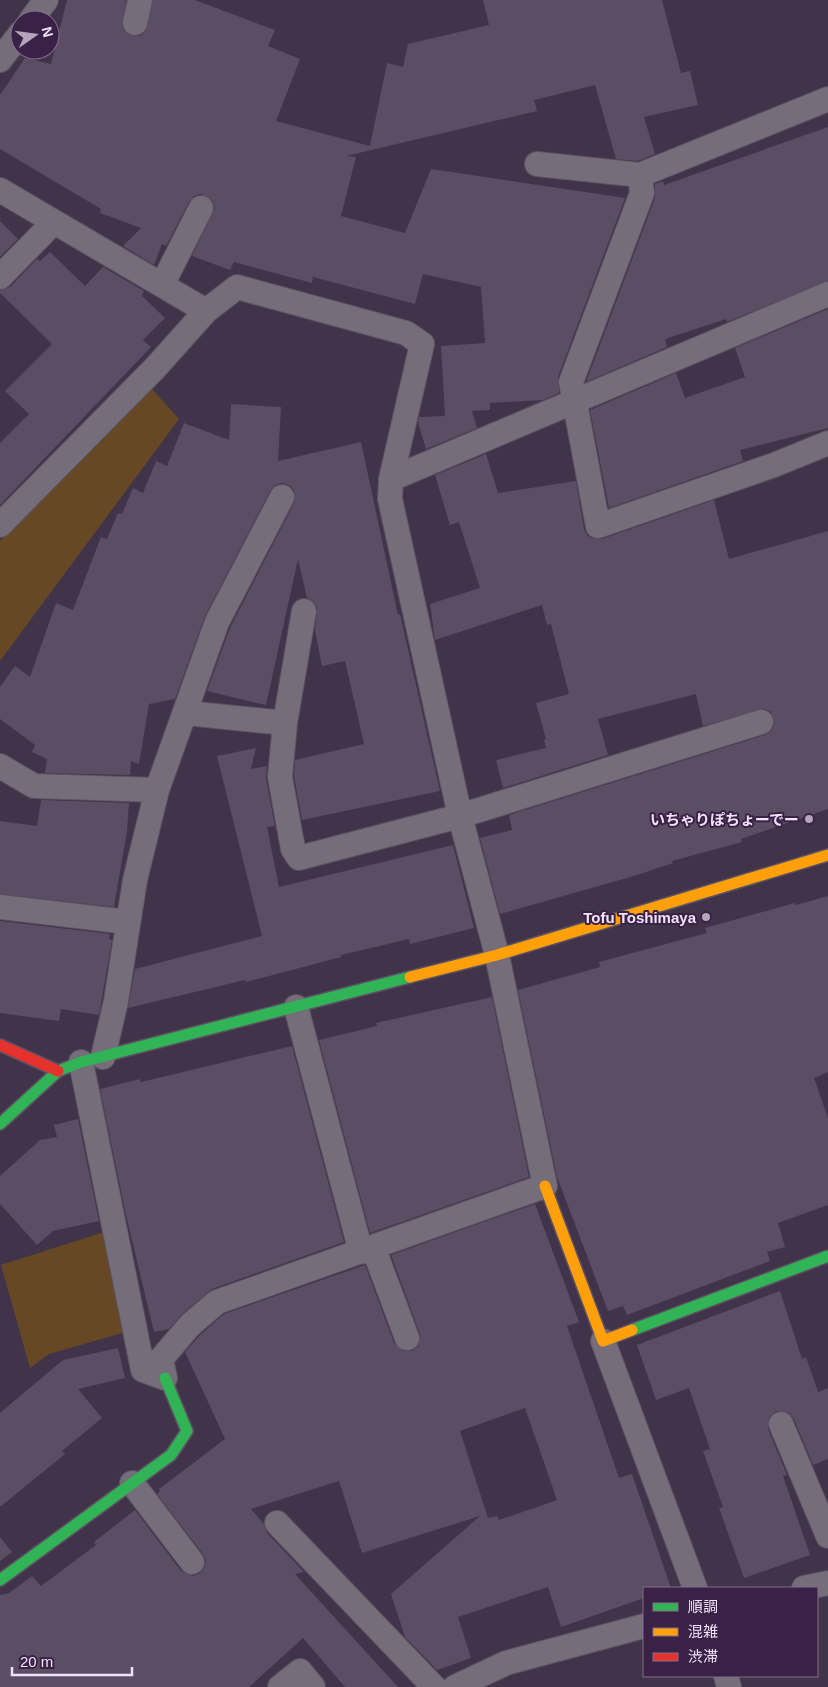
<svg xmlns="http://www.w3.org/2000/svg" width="828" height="1687" viewBox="0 0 828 1687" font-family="Helvetica,'Noto Sans JP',sans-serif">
<rect width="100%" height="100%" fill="#413349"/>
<path fill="#664924" d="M152,389L179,419L0,661V541Z
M104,1232L129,1331L49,1354L30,1368L1,1265Z"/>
<path fill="#5b4d63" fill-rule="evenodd" d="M67,0H126L122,27L126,33L133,36H140L145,32L153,0H195L275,30L268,46L300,59L276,121L370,146L387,63L403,67L408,44L489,25L483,0H662L681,73L690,71L698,105L644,117L655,154L638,161L616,159L595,85L534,100L537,111L346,156L356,157L341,216L405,233L431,169L625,198L558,377L559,393L543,400L490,403V410L472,411L477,428L426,449L418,422L419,417L445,416L441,346L485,343L481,287L423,274L415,304L313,277L312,283L234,262L230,270L192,256L215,208L212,200L201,194L194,196L189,202L166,246L162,244L154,265L123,246L141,228L100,213L101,209L0,149V95L25,58L51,64Z
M828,127V281L727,322L726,319L665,339L667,347L586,382L655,198V184L663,181L664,185Z
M0,221L18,239L0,257Z
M50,252L85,286L103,267L144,291L142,296L165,318L143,340L151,347L0,505V443L29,414L5,391L52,344L0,293V290L10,287L37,259L40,261Z
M828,309V428L740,450L743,461L609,508L590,410L676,373L685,398L745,377L735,348Z
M231,404L281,407L278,461L361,442L398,615L400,614L440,791L302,820L294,776L295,760L364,744L345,661L322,666L315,631L317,607L313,601L307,598L298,559L266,705L207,691L230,628L294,503V490L289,485L282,483L275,485L270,491L205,616L175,699L149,704L139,764L131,761L130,775L45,773L47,759L32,752L35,745L0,719V687L15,666L30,677L56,603L73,610L101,537L107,539L118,513L122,514L133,488L143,493L156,461L167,466L184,423L229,440Z
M486,454L498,493L576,481L584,529L588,536L595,539H602L714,500L729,559L828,531V809L741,839L742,842L672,861L673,863L634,876L500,914L480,838L512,830L509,815L765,735L771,731L774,725L771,712L764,709L703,726L696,694L598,719L608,755L503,788L496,760L546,748L544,740L546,739L536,703L569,694L551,624L547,625L542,605L435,640L430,604L480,588L459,522L450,525L435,475Z
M256,748L251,769L267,766L266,779L275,826L267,827L279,887L453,845L474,928L410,944L409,939L341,955V957L246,982L245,980L128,1008L135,969L262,936L217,756Z
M41,800L129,803L127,831L114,907L0,894V821L37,826Z
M828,896V1072L814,1078L828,1118V1205L778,1223L785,1247L767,1252L770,1261L627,1315L623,1306L608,1311L557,1177L518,990L600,967L599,962L707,933L705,928L795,903L796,905Z
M0,921L110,934L109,939L112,940L99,1015L61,1009L59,1021L0,1013Z
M492,997L529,1177L370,1233L319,1040L377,1026L376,1023Z
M292,1046L344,1242L212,1289L181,1315L169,1329L154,1332L126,1215L100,1089L140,1079L141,1082Z
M78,1119L99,1221L53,1231L37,1245L0,1204V1176L40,1140L57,1137L54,1125Z
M535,1204L579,1322L567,1326L619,1478L632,1474L671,1588H644V1598L561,1627L548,1587L458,1617L471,1658L437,1670L405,1637L391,1594L480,1516L362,1553L339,1481L251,1509L264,1524L267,1533L304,1572L295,1574L398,1687H345L303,1638L249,1687H0V1595L9,1593L32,1576L41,1586L96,1545L94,1542L135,1510L181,1571L193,1576L200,1573L204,1568L206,1561L203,1554L157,1494L160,1491L159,1489L225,1439L185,1352L200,1335L224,1314L365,1265L394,1343L404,1351H412L418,1346L420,1334L391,1255ZM525,1408L557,1500L499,1520L497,1516L488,1518L460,1431Z
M780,1291L802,1359L806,1357L818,1392L828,1388V1459L813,1465L794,1419L789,1413L776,1411L770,1416L768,1429L787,1475L783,1476L810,1555L744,1578L719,1508L723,1507L703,1451L710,1449L689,1388L656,1400L637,1345Z
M118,1348L125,1378L78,1389L102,1418L62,1451L65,1454L0,1507V1413L63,1360Z
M0,1537L12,1552L0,1561Z"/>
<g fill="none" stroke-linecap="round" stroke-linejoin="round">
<defs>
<path id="lane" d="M31,20L46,0
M135,23L140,0
M0,60L20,34
M537,164L640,175L828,99
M640,175L642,193L571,382L598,526L774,465L828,443
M0,190L206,311L237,287L406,333L422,344L391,479L390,499L460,816L497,955L545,1186L217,1302L190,1325L161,1359L165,1378
M0,277L53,223
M162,285L201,208
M391,479L828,294
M0,525L155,368L206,311
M304,611L285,723L280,777L293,849L299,858L460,816L761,722
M186,713L285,723
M0,766L34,786L157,790
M0,907L128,922
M296,1007L361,1252
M103,1057L116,1001L135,880L157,790L217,622L282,497
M81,1062L143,1370L165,1378
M373,1247L407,1338
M603,1341L695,1588
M781,1424L828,1536
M132,1483L192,1562
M277,1523L434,1687
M804,1588L828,1583
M726,1676L729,1687
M280,1687L300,1671L313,1687
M455,1687L506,1663L644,1626"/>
<path id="fast" d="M0,1124L58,1071L81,1062L410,977
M632,1330L828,1256
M0,1580L171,1455L187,1431L165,1378"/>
<path id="slow" d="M410,977L497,955L828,855
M545,1186L603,1341L632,1330"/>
<path id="jam" d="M0,1045L58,1071"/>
</defs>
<use href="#lane" stroke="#5c5164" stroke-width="26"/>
<use href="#fast" stroke="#5c5164" stroke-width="14"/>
<use href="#slow" stroke="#5c5164" stroke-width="14"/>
<use href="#jam" stroke="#5c5164" stroke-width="14"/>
<use href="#lane" stroke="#756d79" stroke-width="24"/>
<use href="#fast" stroke="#30b455" stroke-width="11"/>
<use href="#slow" stroke="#ff9f0a" stroke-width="11"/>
<use href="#jam" stroke="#e5322d" stroke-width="11"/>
</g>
<g fill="#b4a5bd" stroke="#3a2146" stroke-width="2">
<circle cx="809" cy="819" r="5"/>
<circle cx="706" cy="917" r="5"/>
</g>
<g text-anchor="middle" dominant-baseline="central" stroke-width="4" stroke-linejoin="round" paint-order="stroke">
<g font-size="15" font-weight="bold" fill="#f2e3fb" stroke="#3a2146" text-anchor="end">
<text x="799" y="819">いちゃりぽちょーでー</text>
<text x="696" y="917">Tofu Toshimaya</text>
</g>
</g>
<rect x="643" y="1587" width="175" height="90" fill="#3a2146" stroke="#846f8e"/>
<rect x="653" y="1603" width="25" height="8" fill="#30b455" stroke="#846f8e"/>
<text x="688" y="1612" font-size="15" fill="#f2e3fb">順調</text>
<rect x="653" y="1628" width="25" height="8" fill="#ff9f0a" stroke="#846f8e"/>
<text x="688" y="1637" font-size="15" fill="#f2e3fb">混雑</text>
<rect x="653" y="1653" width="25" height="8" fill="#e5322d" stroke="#846f8e"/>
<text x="688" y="1662" font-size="15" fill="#f2e3fb">渋滞</text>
<g transform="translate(35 35) rotate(76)"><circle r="24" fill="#3a2146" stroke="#846f8e"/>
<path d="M0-4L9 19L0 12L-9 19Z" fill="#b4a5bd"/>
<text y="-8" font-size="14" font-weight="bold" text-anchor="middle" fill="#f2e3fb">N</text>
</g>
<path d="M12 1667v8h120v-8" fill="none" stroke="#f2e3fb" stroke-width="2.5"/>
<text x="20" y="1667" font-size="15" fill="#f2e3fb" stroke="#3a2146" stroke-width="4" paint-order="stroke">20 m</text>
</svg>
